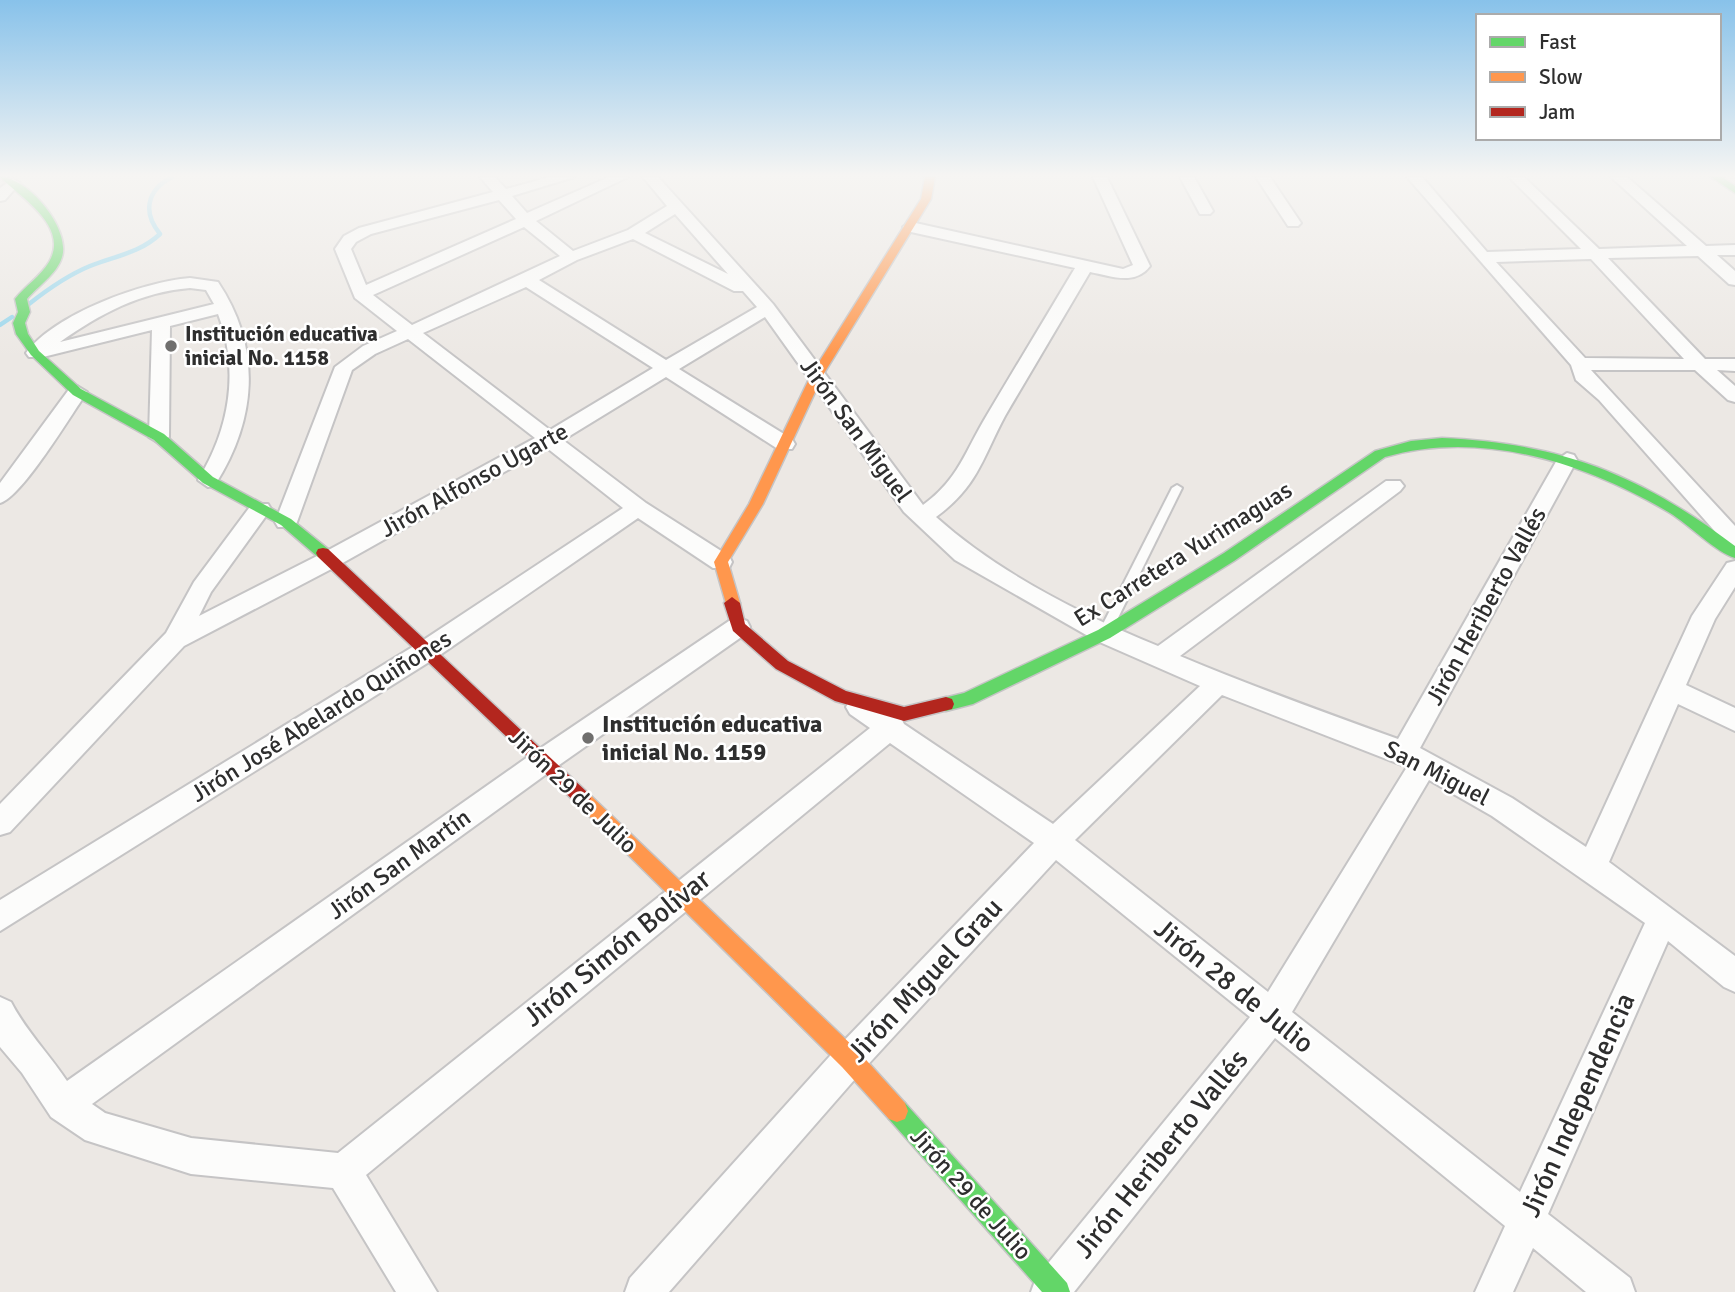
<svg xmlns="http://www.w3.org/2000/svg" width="1735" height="1292" viewBox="0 0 1735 1292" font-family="Signika,sans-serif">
<rect width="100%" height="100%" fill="#ece8e4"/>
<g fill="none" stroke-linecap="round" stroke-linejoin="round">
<path stroke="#99d6ec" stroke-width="4.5" d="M29,304C48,289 68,275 90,266C115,256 140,253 160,234C142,212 147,190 172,177
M0,325L12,317"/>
<defs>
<path id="lane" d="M1177,485L1182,488L1115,624L1113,627H1105L1103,624L1172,488Z"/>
<path id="street" d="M480,177H495L506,189L550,177H574L512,196L527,213L609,177H628L536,221L573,251L628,230L667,206L643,177H658L773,304L923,505C959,479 965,451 987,415C1016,366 1046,317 1075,268L911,232L903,227L911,222L1123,269L1133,265L1093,177H1107L1150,266C1135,286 1111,276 1090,272C1062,320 1033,368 1005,416C982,459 978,486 936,517C997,572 1082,615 1158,646L1386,481H1400L1404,486L1400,491L1180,656C1251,686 1324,712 1398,739L1557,460L1567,453L1574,455L1577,460L1420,748L1512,798L1586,847L1692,616L1727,563L1735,561V587L1715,619L1686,685L1735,708V731L1678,704L1609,862L1735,956V992L1724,987L1668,941L1548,1214L1630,1278L1635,1292H1586L1533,1248L1513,1292H1475L1505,1226L1275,1038L1074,1292H1031L1036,1278L1250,1017L1056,860L862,1071L669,1292H625L630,1278L838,1047L1034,843L890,743L366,1175L437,1292H396L333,1188L191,1174L85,1140L51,1117L22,1073L0,1047V997L11,1002C26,1031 49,1054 67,1081L532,754L729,621L738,618L747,621L750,627L747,633L552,770L92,1104L105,1113L191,1138L338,1153L870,728L850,714L846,707L850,700C869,693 884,712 901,718L904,724L1053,824L1200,686L1095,640L955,560L904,512L765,317L679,369L792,439L795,444L792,449H778L666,377L563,440L646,503L729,556L732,562L729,568H713L638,518L437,657L0,931V900L419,643L623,508L547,448L339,565L184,646L10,832L0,835V804L166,633L194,582L252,504H268L271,509L211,592L199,616L323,553L535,438L408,339L375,354L352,370L297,522L294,527H278L275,522L335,367L363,346L397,331L355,298L335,249L344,236L359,228L493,192ZM499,200L516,219L366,285L351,249L356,242L371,234ZM675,214L728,274L645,233ZM524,227L560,256L412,325L373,295ZM633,239L734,291H743L757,307L666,360L539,280L577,260ZM526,287L653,368L550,430L423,333ZM1222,695L1407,767L1268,992L1075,840ZM1429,780L1492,816L1645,923L1520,1192L1292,1012Z
M1180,177H1194L1213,211L1210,214H1200Z
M1256,177H1270L1301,223L1298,226H1288Z
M1407,177H1422L1487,252L1581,249L1509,177H1524L1599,249L1687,246L1611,177H1627L1706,246L1735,245V255H1717L1735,271V285L1729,284L1698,256L1608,258L1705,359H1735V371L1717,370L1735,386V402L1728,400L1695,370H1591L1735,526V548L1727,545L1599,400L1576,380L1571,365ZM1591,259L1684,359L1585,358L1496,262Z
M13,179L20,183L5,200L0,201V188Z
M190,278L218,282C262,348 257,419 215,485L208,487L198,480C229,430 240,371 218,314L170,326L169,437L159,443L149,437L152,330L43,357H29L26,353C55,314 142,282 190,278ZM190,288L206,290L214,304L60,342C100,314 140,292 190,288Z
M77,386L87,392C71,415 22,497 0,503V483L70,388Z"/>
<path id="fast" d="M0,177C28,177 71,229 62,257C57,274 38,286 27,299L30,312L25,323L28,334L39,351L81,389L164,434L213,477L291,519L328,549L330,553L328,557H318L281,525L203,483L154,440L73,395L31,355L16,334L13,323L18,312L15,299C25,286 41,276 49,262C70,226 20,197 0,177Z
M1711,177H1722L1735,186V193Z
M1442,438C1560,443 1641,475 1735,546V558C1717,553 1688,524 1670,513C1586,463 1481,429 1385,457L1234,561L1110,638L973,704L946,711L940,709L938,704L940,699L964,693L1098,630L1224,553L1375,451L1411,441Z
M897,1100L905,1103L1067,1283L1070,1292H1042L889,1119L886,1111L889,1103Z"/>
<path id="slow" d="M925,177H935L931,199L823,375L763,504L728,562L740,603L732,609L727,607L714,562L749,504L811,375L921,199Z
M582,790L588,793L858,1051L905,1103L908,1111L905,1119L897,1122L889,1119L842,1067L576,803L573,798L576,793Z"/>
<path id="jam" d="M323,548L328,549L588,793L591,798L588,803L582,806L576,803L318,557L316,553L318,549Z
M732,597L740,603L745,624L788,661L846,691L904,707L946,697L952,699L954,704L952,709L904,721L835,701L776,669L733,631L724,603Z"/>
</defs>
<use href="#lane" stroke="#c5c4c5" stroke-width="4"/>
<use href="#street" stroke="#c5c4c5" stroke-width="4"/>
<use href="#fast" stroke="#c5c4c5" stroke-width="3"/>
<use href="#slow" stroke="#c5c4c5" stroke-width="3"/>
<use href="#jam" stroke="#c5c4c5" stroke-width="3"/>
<use href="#lane" fill="#fcfcfb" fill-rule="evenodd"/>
<use href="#street" fill="#fcfcfb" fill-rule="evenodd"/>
<use href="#fast" fill="#63d668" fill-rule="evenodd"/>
<use href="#slow" fill="#ff974d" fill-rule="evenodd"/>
<use href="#jam" fill="#b3261e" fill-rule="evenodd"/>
</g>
<linearGradient id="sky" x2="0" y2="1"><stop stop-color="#88c2ea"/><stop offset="0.49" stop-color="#f6f5f3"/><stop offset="1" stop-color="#f6f5f3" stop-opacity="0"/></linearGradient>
<rect width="1735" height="358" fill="url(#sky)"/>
<g fill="#706f6e" stroke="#fff" stroke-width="2.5">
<circle cx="171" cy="346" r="7"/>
<circle cx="588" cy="738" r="7"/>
</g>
<g text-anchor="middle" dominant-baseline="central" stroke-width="5" stroke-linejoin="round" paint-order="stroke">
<g font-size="21" font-weight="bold" fill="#2e2e2e" stroke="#fff" text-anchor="start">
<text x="185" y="334">Institución educativa<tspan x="185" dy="24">inicial No. 1158</tspan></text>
</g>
<g font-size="24" fill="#2e2e2e" stroke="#fff">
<text transform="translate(856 430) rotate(54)">Jirón San Miguel</text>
<text transform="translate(474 480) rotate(-29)">Jirón Alfonso Ugarte</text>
<text transform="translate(1183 554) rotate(-32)">Ex Carretera Yurimaguas</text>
<text transform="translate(1486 606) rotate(-61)">Jirón Heriberto Vallés</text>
<text transform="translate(321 716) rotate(-32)">Jirón José Abelardo Quiñones</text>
<text transform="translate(1437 773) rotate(27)">San Miguel</text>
<text transform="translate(573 791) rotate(44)">Jirón 29 de Julio</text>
<text transform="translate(399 864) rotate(-36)">Jirón San Martín</text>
<text transform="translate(971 1194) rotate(48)">Jirón 29 de Julio</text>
</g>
<g font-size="24" font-weight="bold" fill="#2e2e2e" stroke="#fff" text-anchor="start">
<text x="602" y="724">Institución educativa<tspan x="602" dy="28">inicial No. 1159</tspan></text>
</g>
<g font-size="28" fill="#2e2e2e" stroke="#fff">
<text transform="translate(617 948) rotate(-39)">Jirón Simón Bolívar</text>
<text transform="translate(925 980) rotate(-47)">Jirón Miguel Grau</text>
<text transform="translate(1234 986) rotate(39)">Jirón 28 de Julio</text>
<text transform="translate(1578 1105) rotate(-66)">Jirón Independencia</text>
<text transform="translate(1161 1154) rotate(-51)">Jirón Heriberto Vallés</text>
</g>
</g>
<rect x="1476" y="14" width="245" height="126" fill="#ffffff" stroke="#ababab" stroke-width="2"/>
<rect x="1490" y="37" width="35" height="10" fill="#63d668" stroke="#ababab" stroke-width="2"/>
<text x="1539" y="49" font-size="21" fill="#2e2e2e">Fast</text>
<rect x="1490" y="72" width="35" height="10" fill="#ff974d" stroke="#ababab" stroke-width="2"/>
<text x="1539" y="84" font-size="21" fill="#2e2e2e">Slow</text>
<rect x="1490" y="107" width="35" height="10" fill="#b3261e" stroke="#ababab" stroke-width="2"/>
<text x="1539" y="119" font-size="21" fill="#2e2e2e">Jam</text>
</svg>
